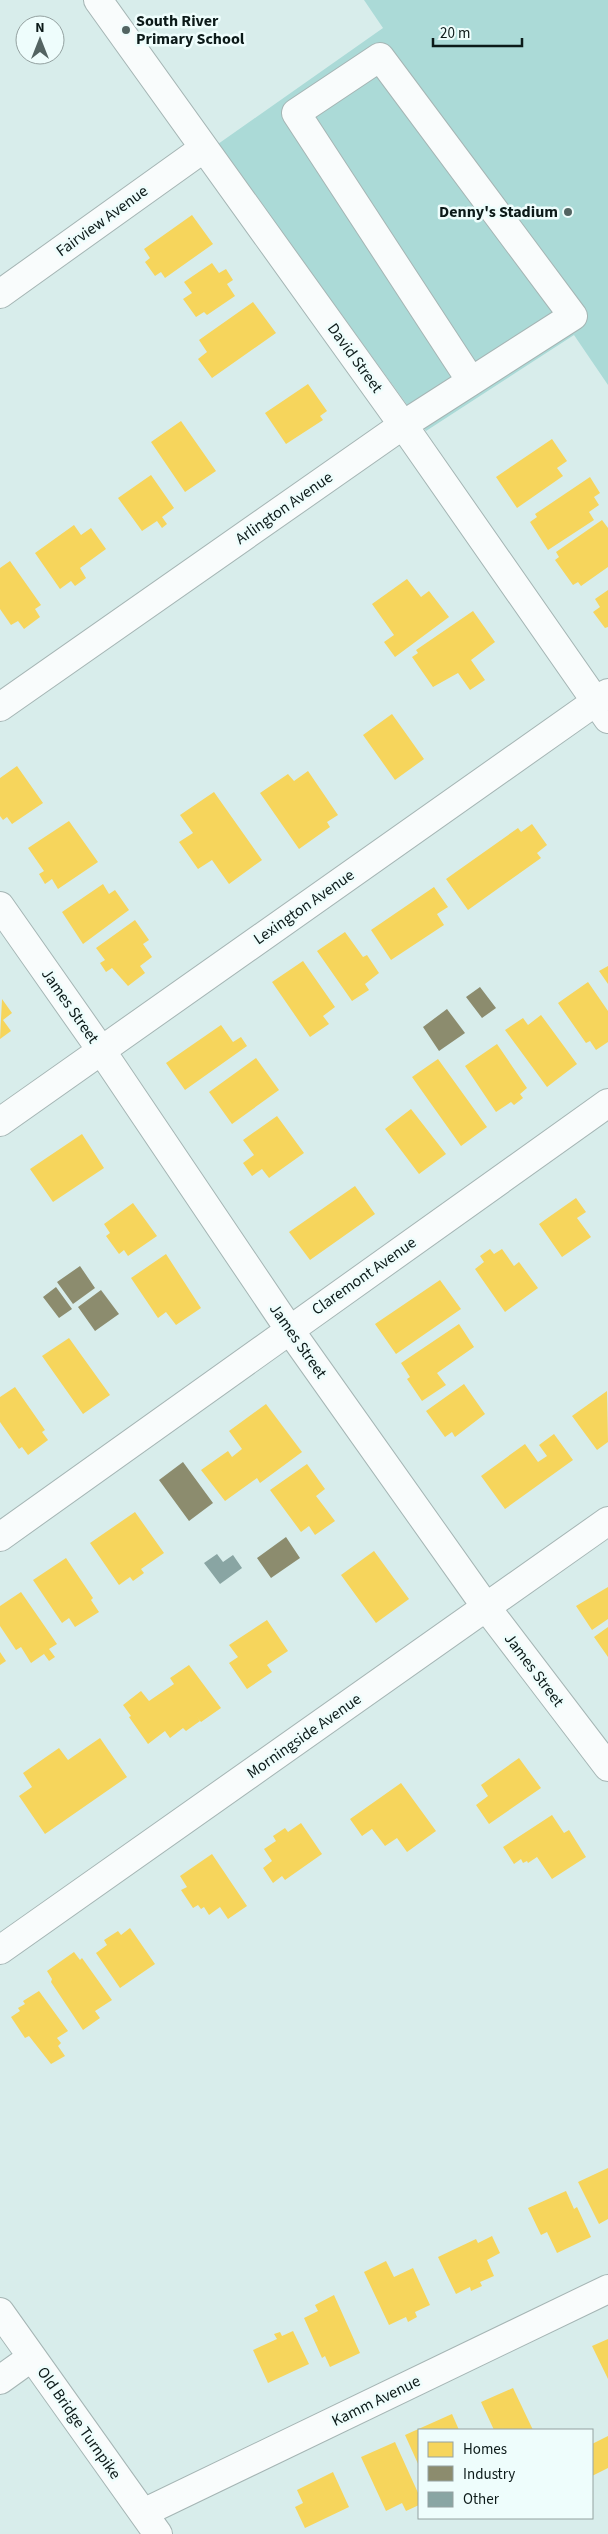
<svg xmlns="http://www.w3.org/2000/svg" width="608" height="2534" viewBox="0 0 608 2534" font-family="'Source Sans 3',sans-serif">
<rect width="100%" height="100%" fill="#d8edeb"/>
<path fill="#abdad7" d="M364,0H608V385L574,335L426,431L218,144L383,28Z"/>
<path fill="#f6d55c" d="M192,215L213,244L165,278L161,272L155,276L145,262L150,258L144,249Z
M212,263L219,273L226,269L233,280L227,284L235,296L207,315L204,312L196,317L183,299L192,293L184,282Z
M253,302L276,333L212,378L198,359L207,352L199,340Z
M308,384L327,411L320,416L323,420L286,444L265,413Z
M181,421L216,471L185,492L151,442Z
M552,439L567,461L557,468L563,476L517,508L496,477Z
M151,475L174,508L162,517L167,524L162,528L157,521L142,531L118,498Z
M590,477L600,493L594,497L599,505L589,512L594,520L548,550L530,522L537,517L535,514Z
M602,520L608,528V567L581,586L578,582L573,585L555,560L559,557L556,552Z
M74,525L81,535L91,528L106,549L80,568L86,578L75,586L71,581L60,589L35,553Z
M10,561L41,605L35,609L40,617L24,629L18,621L11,625L0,609V568Z
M407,579L421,597L429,591L449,617L395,657L384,642L394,635L372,604Z
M608,590V627L605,628L593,612L600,607L595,599Z
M473,611L495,642L471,660L485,680L470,690L458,673L433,687L412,657L418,653L416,650Z
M392,714L424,759L395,780L363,735Z
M17,766L43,803L12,824L7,817L3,820L0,816V778Z
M308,771L338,815L327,822L330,827L299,849L260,793L288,774L294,781Z
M214,792L262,860L229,884L212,860L198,869L179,842L193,833L180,815Z
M69,821L98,862L58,889L52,879L45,884L39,874L44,871L28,848Z
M532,824L547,845L537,853L541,858L468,910L446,879L518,828L521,832Z
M103,884L109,894L115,890L129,910L83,944L62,912Z
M434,887L448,907L437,914L444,925L391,960L371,930Z
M135,920L149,940L143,944L152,957L140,966L145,973L128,986L112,968L106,972L100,963L105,960L96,948Z
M345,932L363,957L367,955L379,973L365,984L369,990L352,1001L317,951Z
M303,961L335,1007L323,1016L329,1024L310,1037L272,982Z
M608,966V984L599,971Z
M588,982L608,1011V1042L596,1050L590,1041L586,1043L558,1003Z
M2,999L12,1013L3,1020L11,1031L0,1039Z
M541,1015L577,1064L547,1087L505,1030L523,1018L528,1025Z
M221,1025L233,1042L241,1037L247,1046L185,1090L166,1063Z
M497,1044L527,1088L520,1094L523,1098L514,1105L511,1102L496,1112L465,1066Z
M256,1058L279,1090L232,1124L209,1092Z
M438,1059L487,1127L461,1146L412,1077Z
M411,1109L446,1154L419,1174L385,1129Z
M277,1116L304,1153L269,1178L262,1169L252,1176L243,1163L254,1155L243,1140Z
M82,1134L104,1168L53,1202L30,1169Z
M355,1186L375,1214L310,1260L289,1232Z
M576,1198L586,1212L577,1218L591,1237L562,1257L539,1224Z
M133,1203L157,1236L128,1256L124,1250L119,1254L106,1236L110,1233L104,1224Z
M490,1249L494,1254L502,1249L514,1266L519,1262L538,1288L505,1312L475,1269L484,1262L480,1256Z
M166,1254L201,1308L176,1325L166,1312L158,1318L131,1278Z
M440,1280L461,1309L396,1354L375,1324Z
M459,1324L474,1347L437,1373L446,1385L422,1401L407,1379L410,1377L401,1363Z
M69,1338L110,1395L83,1414L42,1356Z
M464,1384L485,1414L455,1437L452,1432L445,1437L426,1411Z
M15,1387L45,1430L42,1432L48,1440L28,1455L22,1447L19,1449L0,1422V1397Z
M607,1391L608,1442L597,1450L572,1416Z
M266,1404L302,1452L260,1483L257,1478L225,1501L201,1470L228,1451L232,1457L242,1449L229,1431Z
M554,1434L573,1460L505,1509L481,1476L525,1444L538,1462L547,1456L539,1445Z
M307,1464L325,1489L316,1496L335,1521L315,1535L309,1526L301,1532L270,1490Z
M135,1512L164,1553L141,1569L144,1573L133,1581L130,1577L119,1585L90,1543Z
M374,1551L409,1599L376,1623L341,1575Z
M66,1558L93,1598L91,1600L99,1612L75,1627L69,1618L62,1623L33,1580Z
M608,1587V1619L592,1630L576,1606Z
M21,1592L57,1644L49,1649L55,1657L49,1661L44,1654L31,1663L21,1647L16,1650L0,1626V1606Z
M267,1620L288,1651L267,1665L272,1672L247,1689L229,1663L238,1657L229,1645Z
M608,1627V1657L594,1637Z
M0,1652L6,1661L0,1665Z
M189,1665L221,1708L201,1722L197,1717L200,1721L186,1731L183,1728L170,1738L165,1731L148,1744L129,1717L131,1716L123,1705L141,1691L149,1701L174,1684L170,1678Z
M100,1738L127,1777L45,1834L19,1796L32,1787L23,1773L59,1748L68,1760Z
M519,1758L541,1788L489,1824L476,1805L488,1796L481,1785Z
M401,1783L436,1831L407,1852L397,1838L385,1846L372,1829L362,1836L350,1819Z
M552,1815L564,1833L569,1830L586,1857L552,1879L537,1857L528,1863L527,1861L523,1863L521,1859L514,1864L503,1847Z
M301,1823L322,1854L285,1880L282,1876L273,1883L263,1868L272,1861L264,1849L276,1841L273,1836L285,1828L288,1832Z
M212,1854L247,1906L228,1919L220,1907L209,1915L204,1907L201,1909L198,1905L193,1908L181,1890L187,1887L180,1876Z
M130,1928L155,1964L120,1988L96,1953L107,1945L104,1940L118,1931L121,1935Z
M74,1952L80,1960L82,1958L112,2000L95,2011L100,2018L83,2030L51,1982L52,1979L47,1971Z
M39,1991L68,2031L57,2038L61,2043L58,2046L65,2056L51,2064L29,2036L25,2038L11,2017L20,2011L18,2008L25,2004L23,2001Z
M608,2168V2219L599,2224L578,2182Z
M566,2191L574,2209L577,2207L591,2237L557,2253L547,2232L541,2235L528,2208Z
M492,2236L500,2253L487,2260L494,2276L480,2282L482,2286L471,2291L470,2287L456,2294L438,2257L476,2239L478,2243Z
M386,2261L394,2277L413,2268L430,2305L415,2312L417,2317L408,2322L406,2317L389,2325L364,2272Z
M334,2295L360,2353L330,2367L325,2356L322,2358L304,2318L318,2311L315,2305Z
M293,2331L309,2364L268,2383L253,2350L277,2339L274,2334L280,2332L282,2336Z
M608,2339V2379L592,2346Z
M513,2388L533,2430H494L481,2402Z
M452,2414L459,2430H419V2466L405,2435Z
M608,2436V2468L592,2476V2444Z
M395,2442L419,2495V2505L406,2511L402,2503L386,2511L361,2457Z
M333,2472L349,2507L305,2528L295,2507L303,2503L297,2490Z"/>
<path fill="#8c8c6e" d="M480,987L496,1008L482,1018L466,997Z
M447,1009L465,1033L439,1051L423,1027Z
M80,1266L95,1288L73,1304L57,1282Z
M56,1287L72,1309L59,1318L43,1297Z
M101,1290L119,1314L95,1331L78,1307Z
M183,1462L213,1503L189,1521L159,1480Z
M286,1537L300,1558L271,1578L257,1558Z"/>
<path fill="#89a5a3" d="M217,1554L223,1562L233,1555L242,1568L220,1584L204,1563Z"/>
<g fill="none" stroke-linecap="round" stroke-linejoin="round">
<defs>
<path id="minor" d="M98,0L403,425L608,719
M0,294L204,148
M0,707L403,425L573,316L380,57L296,113L471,381
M0,906L101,1050L289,1329L486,1607L608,1767
M0,1122L608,693
M0,1537L608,1103
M0,1950L608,1521
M0,2312L158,2534
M0,2380L32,2357
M143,2513L608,2289"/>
</defs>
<use href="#minor" stroke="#a5b5b4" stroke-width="30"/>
<use href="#minor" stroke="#f9fcfc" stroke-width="28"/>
</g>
<g fill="#536462" stroke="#eefdfc" stroke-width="2">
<circle cx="126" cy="30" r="5"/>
<circle cx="568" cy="212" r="5"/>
</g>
<g text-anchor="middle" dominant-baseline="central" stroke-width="5" stroke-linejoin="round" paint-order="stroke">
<g font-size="16" font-weight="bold" fill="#0c1a19" stroke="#eefdfc" text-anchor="start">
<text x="136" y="21">South River<tspan x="136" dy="18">Primary School</tspan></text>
<text x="558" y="212" text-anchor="end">Denny's Stadium</text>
</g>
<g font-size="16" fill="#0c1a19" stroke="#eefdfc">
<text transform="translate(102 221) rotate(-36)">Fairview Avenue</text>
<text transform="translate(355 358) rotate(54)">David Street</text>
<text transform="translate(284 508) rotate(-35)">Arlington Avenue</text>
<text transform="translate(304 907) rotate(-35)">Lexington Avenue</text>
<text transform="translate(70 1006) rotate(55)">James Street</text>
<text transform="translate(364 1276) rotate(-35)">Claremont Avenue</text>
<text transform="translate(298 1341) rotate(55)">James Street</text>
<text transform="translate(534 1670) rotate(53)">James Street</text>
<text transform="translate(304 1736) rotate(-35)">Morningside Avenue</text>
<text transform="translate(376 2401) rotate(-26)">Kamm Avenue</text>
<text transform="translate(79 2423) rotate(55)">Old Bridge Turnpike</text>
</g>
</g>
<rect x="418" y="2429" width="175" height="90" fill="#eefdfc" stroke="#94a2a1"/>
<rect x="428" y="2442" width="25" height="15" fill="#f6d55c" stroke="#94a2a1"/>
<text x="463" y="2454" font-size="15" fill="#0c1a19">Homes</text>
<rect x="428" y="2466" width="25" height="15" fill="#8c8c6e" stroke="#94a2a1"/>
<text x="463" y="2479" font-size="15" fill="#0c1a19">Industry</text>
<rect x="428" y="2492" width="25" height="15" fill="#89a5a3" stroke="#94a2a1"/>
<text x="463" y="2504" font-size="15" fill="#0c1a19">Other</text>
<g transform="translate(40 40)"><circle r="24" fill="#eefdfc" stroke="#94a2a1"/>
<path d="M0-4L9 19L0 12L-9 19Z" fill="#536462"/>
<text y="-8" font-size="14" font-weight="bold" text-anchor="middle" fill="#0c1a19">N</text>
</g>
<path d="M433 38v8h89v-8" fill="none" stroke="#0c1a19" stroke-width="2.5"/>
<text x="440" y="38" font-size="15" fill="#0c1a19" stroke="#eefdfc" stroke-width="4" paint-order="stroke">20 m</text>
</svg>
